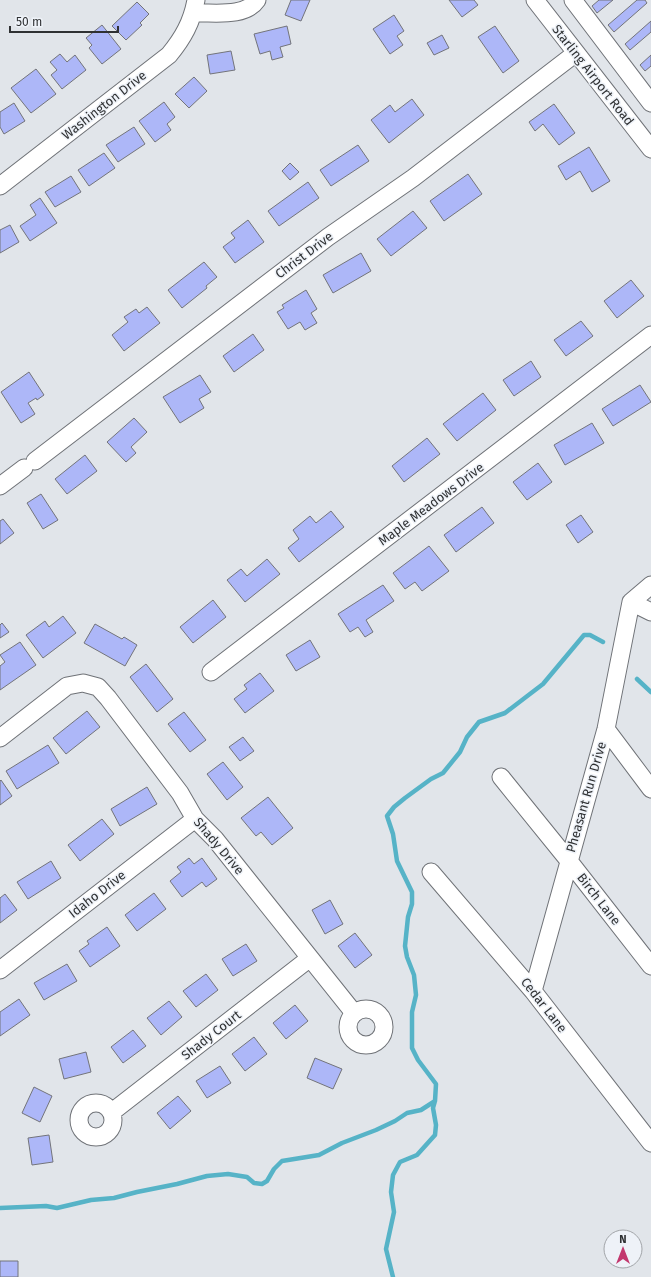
<svg xmlns="http://www.w3.org/2000/svg" width="651" height="1277" viewBox="0 0 651 1277" font-family="'Fira Sans',sans-serif">
<rect width="100%" height="100%" fill="#e1e5ea"/>
<g fill="none" stroke-linecap="round" stroke-linejoin="round">
<path stroke="#56b3c7" stroke-width="4.5" d="M637,679L651,692
M0,1208L46,1206L57,1208L91,1200L114,1198L137,1192L177,1184L207,1176L228,1174L247,1177L254,1183L262,1184L267,1181L274,1169L282,1161L319,1155L342,1143L376,1130L395,1121L407,1113L421,1110L435,1101L436,1084L418,1060L412,1048V1012L416,995L414,975L407,957L405,946L408,917L412,904V892L397,861L393,834L387,816L394,807L405,798L431,779L443,773L460,752L467,737L479,722L505,713L543,684L584,635H590L603,642
M393,1277L386,1249L394,1212L391,1192L393,1175L400,1162L417,1155L435,1135L436,1125L433,1108L435,1101"/>
</g>
<path fill="#adb7f8" stroke="#73747a" d="M291,0H310L301,21L285,15Z
M449,0H474L478,5L462,17Z
M599,0H613L597,13L592,6Z
M637,0H645L647,3L614,32L608,25Z
M137,2L149,14L140,23L142,25L126,40L112,26Z
M394,15L404,31L397,36L403,45L390,54L373,29Z
M651,21V32L630,50L625,44Z
M102,25L121,49L102,64L89,48L92,45L86,38Z
M287,26L291,44L280,47L283,57L272,60L270,51L260,54L254,34Z
M495,26L519,61L503,73L478,37Z
M442,35L449,48L434,55L427,43Z
M231,51L235,70L210,74L207,55Z
M60,54L67,62L75,55L86,70L62,89L51,75L57,70L50,62Z
M651,55V66L645,71L640,65Z
M36,69L56,94L31,113L11,88Z
M194,77L207,91L189,108L175,94Z
M412,99L424,115L389,143L371,120L390,105L395,112Z
M164,102L175,117L167,124L171,130L155,142L139,121Z
M14,103L25,121L4,134L0,127V112Z
M554,104L575,133L559,145L543,124L535,131L529,122Z
M134,127L145,144L118,162L106,145Z
M358,145L369,161L331,186L320,170Z
M589,147L610,181L592,192L580,171L566,180L558,166Z
M104,153L115,168L89,186L78,170Z
M290,163L299,172L290,180L282,171Z
M468,174L482,194L444,221L430,201Z
M71,176L81,192L55,207L45,192Z
M308,182L319,198L279,226L268,211Z
M40,198L57,223L30,241L20,226L36,215L30,205Z
M413,211L427,228L391,256L377,239Z
M248,220L264,242L235,263L223,247L235,238L231,233Z
M10,225L19,242L0,253V230Z
M361,253L371,271L333,293L323,275Z
M204,262L217,277L206,286L207,288L182,308L168,290Z
M631,280L644,296L617,318L604,301Z
M306,290L317,309L311,313L317,323L305,330L300,322L288,329L277,312L284,308L282,305Z
M147,307L160,323L124,351L112,335L128,322L124,317L136,309L139,313Z
M581,321L593,336L566,356L554,340Z
M253,334L264,350L234,372L223,356Z
M531,361L541,377L514,396L503,380Z
M29,372L44,395L37,400L36,398L28,403L35,414L21,423L1,392Z
M200,375L211,392L199,399L204,408L180,423L163,397Z
M640,385L651,402L613,426L602,409Z
M483,393L496,410L457,441L443,424Z
M134,418L147,432L131,447L136,453L126,462L107,442Z
M592,423L604,443L565,465L554,445Z
M427,438L440,454L404,482L392,466Z
M85,455L97,471L67,494L55,479Z
M538,463L552,482L527,500L513,482Z
M41,494L58,520L43,529L27,503Z
M482,507L494,523L456,552L444,535Z
M331,511L344,527L299,562L288,548L299,539L293,530L310,516L316,523Z
M581,515L593,532L578,543L566,525Z
M3,519L14,533L0,544V521Z
M429,546L449,571L422,591L415,582L405,589L393,573Z
M267,559L280,574L245,602L227,580L241,569L247,576Z
M383,585L394,601L366,620L373,632L365,637L358,627L350,632L338,614Z
M213,600L226,617L193,643L180,627Z
M63,616L76,633L43,658L26,635L45,621L49,627Z
M2,623L9,632L0,638V625Z
M95,624L122,639L124,637L137,645L125,666L84,643Z
M310,640L320,657L296,671L286,655Z
M20,642L36,665L0,690V666L5,662L0,655Z
M146,664L173,699L157,712L130,677Z
M260,673L274,691L245,713L234,699L247,689L244,685Z
M87,711L100,727L66,754L53,738Z
M184,712L206,740L190,752L168,724Z
M243,737L254,751L240,761L229,747Z
M48,745L59,763L17,789L6,771Z
M223,762L243,787L227,800L207,774Z
M1,780L12,796L0,805V781Z
M147,787L157,804L120,826L111,809Z
M268,797L293,828L272,845L261,832L256,836L241,818Z
M102,819L114,834L80,861L68,845Z
M189,858L194,864L202,858L217,879L206,887L202,882L182,897L170,881L181,872L177,867Z
M51,861L61,878L28,899L17,882Z
M154,893L166,909L137,931L125,915Z
M5,894L17,910L0,923V898Z
M330,900L343,924L325,934L312,910Z
M107,927L120,946L90,967L79,951L89,944L87,941Z
M355,933L372,955L355,968L338,946Z
M246,944L257,961L233,976L222,959Z
M67,964L77,981L44,1000L34,983Z
M206,974L218,990L196,1007L183,991Z
M19,999L30,1015L0,1036V1012Z
M169,1001L182,1017L161,1035L147,1018Z
M295,1005L308,1021L286,1039L273,1023Z
M133,1030L146,1046L123,1063L111,1047Z
M254,1037L267,1054L245,1071L232,1054Z
M86,1052L91,1072L64,1079L59,1059Z
M315,1058L342,1069L333,1089L307,1078Z
M220,1066L231,1083L207,1098L196,1081Z
M34,1087L52,1096L40,1122L22,1113Z
M178,1096L191,1111L170,1129L157,1113Z
M49,1135L53,1162L32,1165L28,1138Z
M0,1261H18V1277H0Z"/>
<g fill="none" stroke-linecap="round" stroke-linejoin="round">
<defs>
<path id="minor" d="M535,0L651,149
M573,0L651,103
M194,13C213,12 245,18 257,0
M0,186L169,55C183,38 192,22 196,0
M35,461L328,237L413,178L576,53
M0,486L24,468
M631,602L651,585
M631,602L651,612
M211,672L651,335
M606,729L651,789
M0,738L67,686L83,683L98,687L108,698L180,793L195,819L215,839L354,1013
M501,777L569,861L651,966
M431,872L533,991L651,1143
M0,970L195,819
M533,991L606,729L631,602
M348 1027a18 18 0 1 1 36 0a18 18 0 1 1-36 0Z
M79 1120a17 17 0 1 1 34 0a17 17 0 1 1-34 0Z
M112,1112L310,958"/>
</defs>
<use href="#minor" stroke="#6f7277" stroke-width="19"/>
<use href="#minor" stroke="#fff" stroke-width="17"/>
</g>
<g text-anchor="middle" dominant-baseline="central" stroke-width="3" stroke-linejoin="round" paint-order="stroke">
<g font-size="13" fill="#2f3133" stroke="#eef2f8">
<text transform="translate(593 75) rotate(52)">Starling Airport Road</text>
<text transform="translate(104 105) rotate(-38)">Washington Drive</text>
<text transform="translate(304 255) rotate(-37)">Christ Drive</text>
<text transform="translate(431 504) rotate(-37)">Maple Meadows Drive</text>
<text transform="translate(586 797) rotate(-74)">Pheasant Run Drive</text>
<text transform="translate(219 846) rotate(50)">Shady Drive</text>
<text transform="translate(97 894) rotate(-38)">Idaho Drive</text>
<text transform="translate(599 899) rotate(52)">Birch Lane</text>
<text transform="translate(544 1005) rotate(52)">Cedar Lane</text>
<text transform="translate(211 1035) rotate(-38)">Shady Court</text>
</g>
</g>
<g transform="translate(623 1249)"><circle r="19" fill="#eef2f8" stroke="#a2a5a9"/>
<path d="M0-3L7 15L0 10L-7 15Z" fill="#c3386e"/>
<text y="-6" font-size="11" font-weight="bold" text-anchor="middle" fill="#2f3133">N</text>
</g>
<path d="M10 26v6h108v-6" fill="none" stroke="#2f3133" stroke-width="2"/>
<text x="16" y="26" font-size="12" fill="#2f3133" stroke="#eef2f8" stroke-width="3" paint-order="stroke">50 m</text>
</svg>
